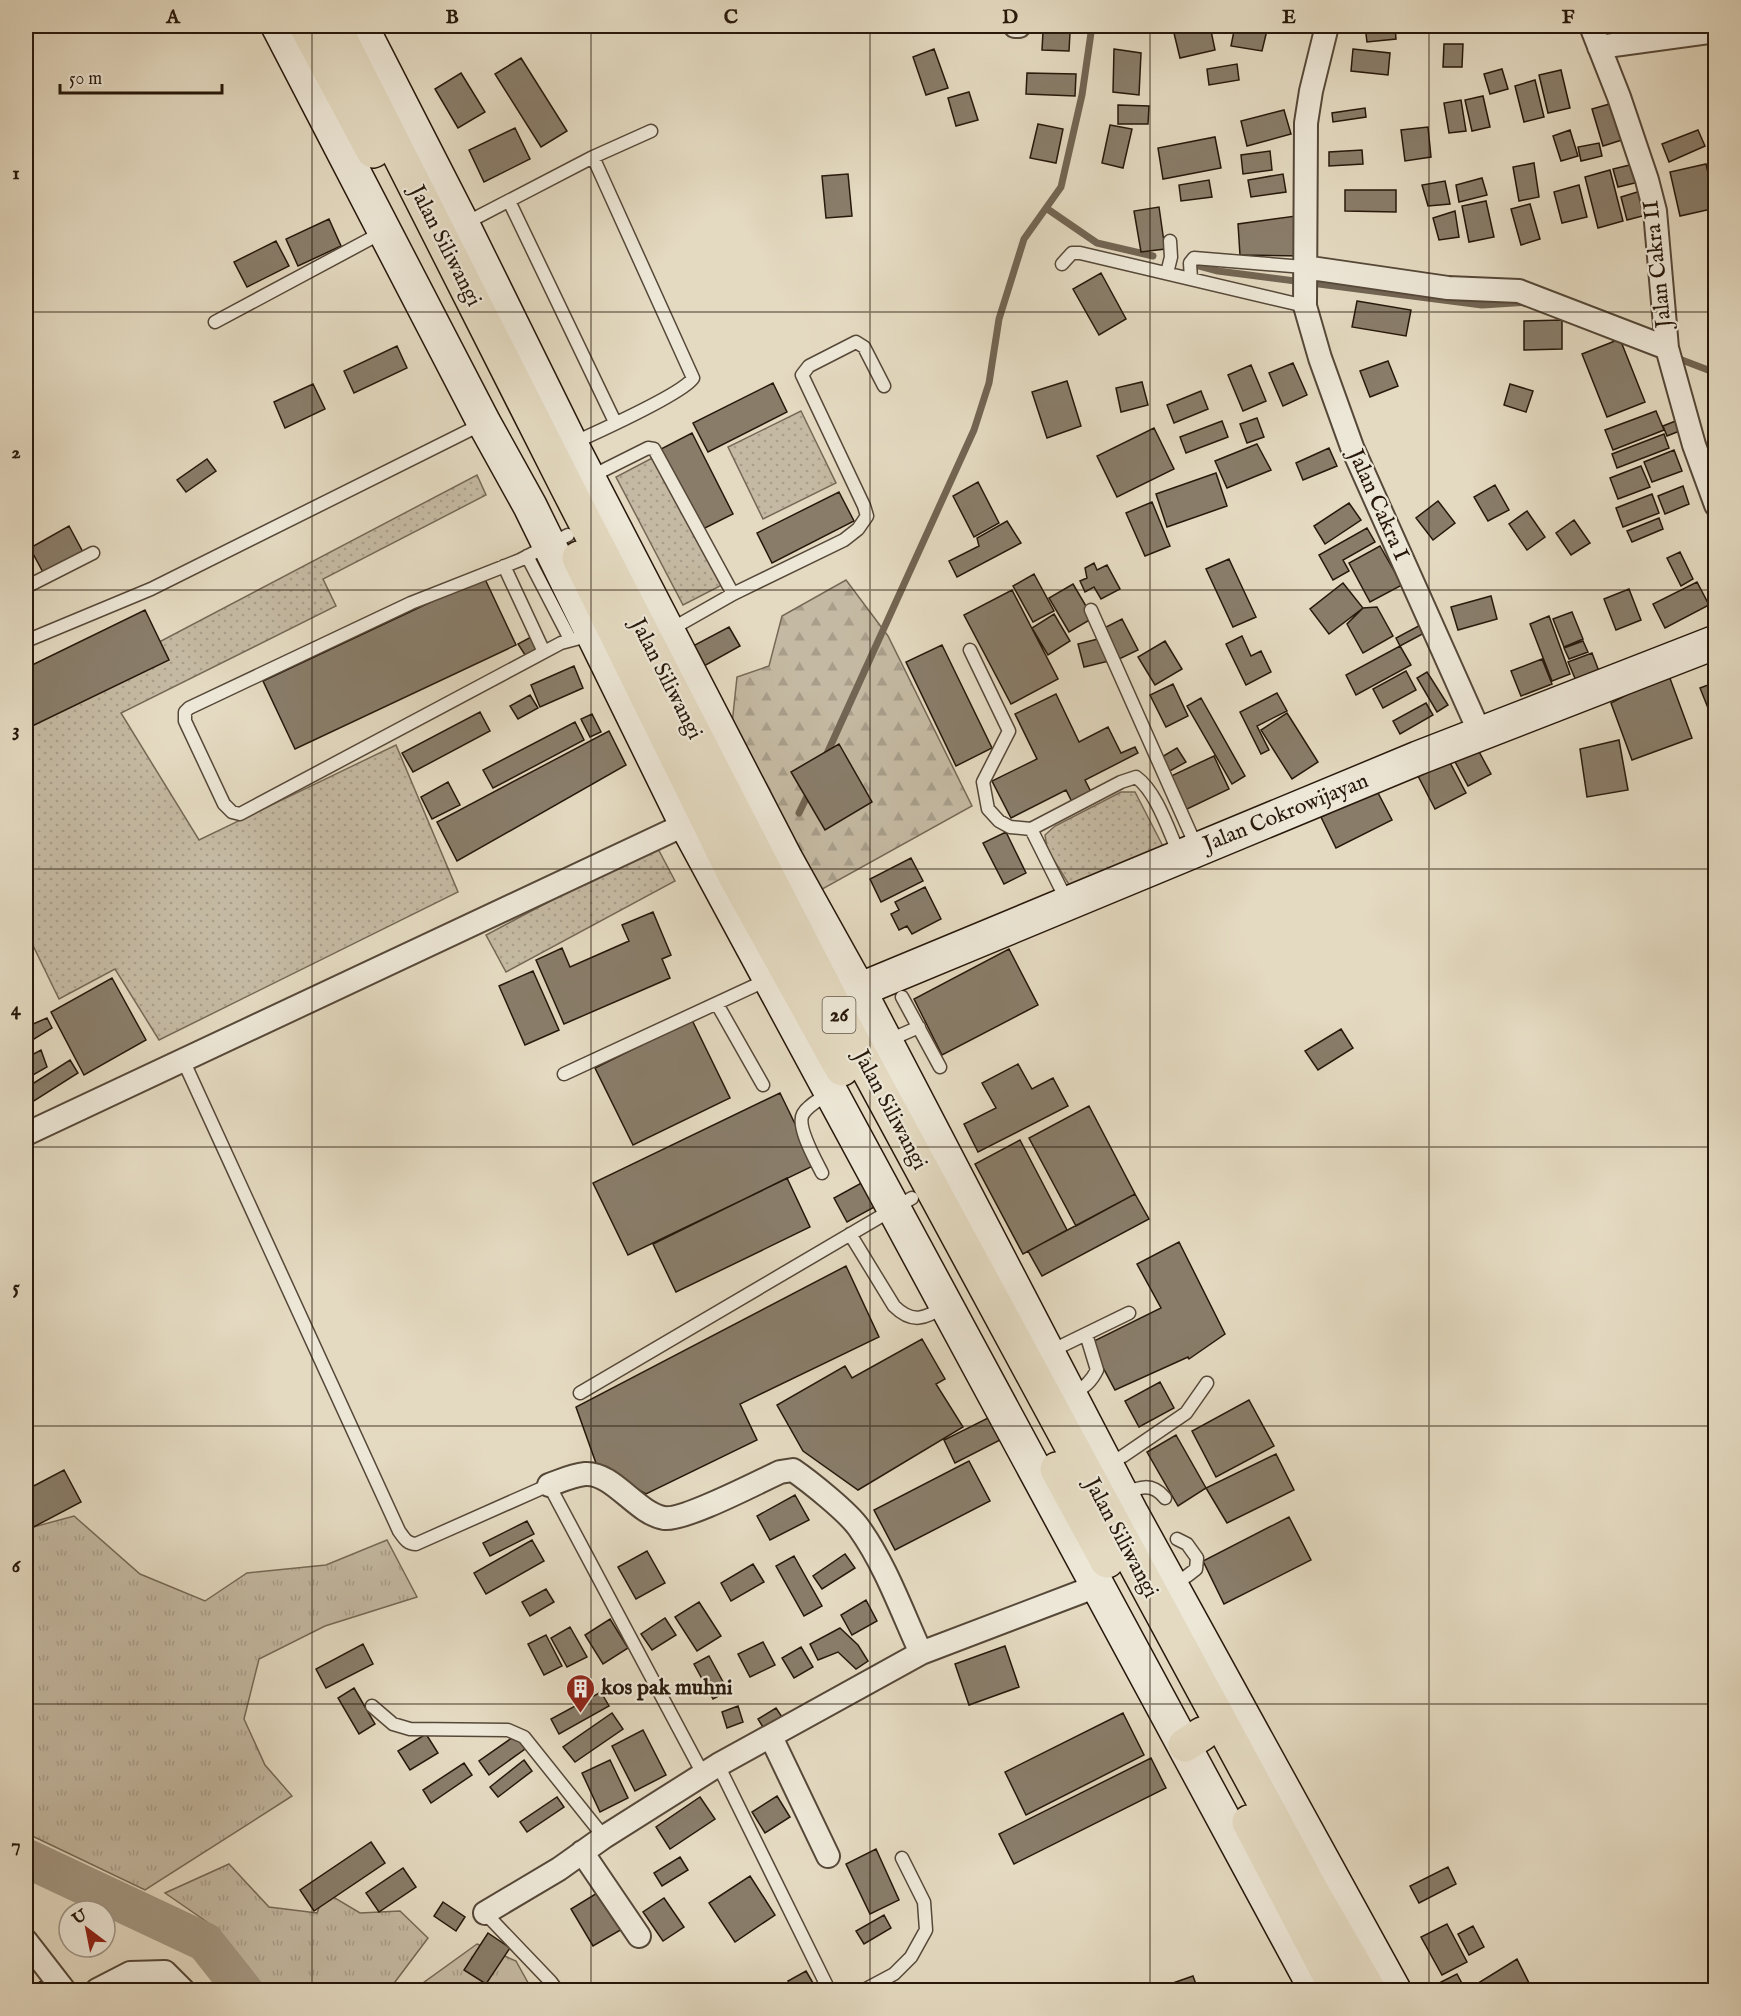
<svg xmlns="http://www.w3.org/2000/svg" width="1741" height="2016" viewBox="0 0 1741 2016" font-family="'IM FELL English',serif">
<defs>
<pattern id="grass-dots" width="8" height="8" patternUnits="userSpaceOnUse" patternTransform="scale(1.5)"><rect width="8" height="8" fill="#c4b9a2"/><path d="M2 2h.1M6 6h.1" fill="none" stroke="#a89e8a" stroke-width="1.8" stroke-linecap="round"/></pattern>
<pattern id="forest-firs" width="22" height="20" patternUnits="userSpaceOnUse" patternTransform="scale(1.5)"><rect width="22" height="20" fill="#c4b9a2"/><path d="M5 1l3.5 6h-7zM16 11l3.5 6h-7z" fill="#a89e8a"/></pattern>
<pattern id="park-tufts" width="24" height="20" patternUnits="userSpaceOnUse" patternTransform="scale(1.5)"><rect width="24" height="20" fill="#c4b9a2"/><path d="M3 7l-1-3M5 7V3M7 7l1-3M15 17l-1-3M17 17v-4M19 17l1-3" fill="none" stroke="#a89e8a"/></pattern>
</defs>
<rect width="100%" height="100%" fill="#e4dac1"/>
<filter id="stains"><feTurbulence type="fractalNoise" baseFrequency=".00333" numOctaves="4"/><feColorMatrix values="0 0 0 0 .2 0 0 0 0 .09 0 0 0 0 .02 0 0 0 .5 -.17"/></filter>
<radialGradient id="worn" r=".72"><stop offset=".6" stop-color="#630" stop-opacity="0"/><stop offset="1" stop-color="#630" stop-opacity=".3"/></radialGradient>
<path fill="url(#grass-dots)" stroke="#766856" stroke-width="1.5" d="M801,411L836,483L763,519L728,447Z
M656,456L722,585L683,605L616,477Z
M477,475L486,495L323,579L336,606L121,713L199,840L396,745L458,892L159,1040L115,969L59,999L26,931V712Z
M1121,792H1135L1166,852L1073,891L1047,849L1045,835L1055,826Z
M656,845L675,881L506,972L486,935Z"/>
<path fill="url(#forest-firs)" stroke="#766856" stroke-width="1.5" d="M846,580L888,636L972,806L817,892L732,724L737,677L769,666L782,616Z"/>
<path fill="url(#park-tufts)" stroke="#766856" stroke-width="1.5" d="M74,1516L140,1574L205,1601L247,1573L326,1565L387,1540L417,1597L325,1626L259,1659L244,1719L265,1765L292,1796L145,1890L26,1833V1529Z
M229,1864L269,1907L317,1913L325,1892L360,1913L400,1911L428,1938L389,1990H267L207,1922L165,1893Z
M477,1944L516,1961L532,1990H402L420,1985Z"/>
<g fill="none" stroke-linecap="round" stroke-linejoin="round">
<path stroke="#726553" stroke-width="7" d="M1046,208L1097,243L1153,256
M1188,263L1218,271L1482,305L1528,302
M1674,357L1716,373
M825,758L974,430L989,383L999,319L1024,239L1061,187L1082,95L1092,26
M799,813L810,790"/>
<path stroke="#a49883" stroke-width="39" d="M26,1858L205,1942L243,1990"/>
</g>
<path fill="#897d6a" stroke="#27180b" stroke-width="1.5" d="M1189,26H1210L1215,50L1180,58L1173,29Z
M1235,26H1268L1262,51L1231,46Z
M1365,26H1395L1396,39L1367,42Z
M1608,26H1634L1636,32L1610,37Z
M1043,32L1070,33L1069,51L1042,50Z
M1444,44H1463L1462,67H1443Z
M934,49L948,88L926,95L913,57Z
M1114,49L1141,53L1139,95L1113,92Z
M1353,49L1390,53L1388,75L1351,71Z
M521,58L567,131L541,147L495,74Z
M1237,64L1239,80L1209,85L1207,69Z
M1502,69L1508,89L1490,94L1484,74Z
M1561,70L1570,108L1548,113L1539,75Z
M461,73L485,112L458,128L435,89Z
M1027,73L1076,74L1075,96L1026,94Z
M1535,80L1544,117L1524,122L1515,86Z
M969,92L978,120L956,126L948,98Z
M1483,96L1490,127L1472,131L1465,100Z
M1461,100L1466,131L1449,133L1444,103Z
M1613,103L1625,139L1603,146L1592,109Z
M1118,105L1149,106L1148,124H1118Z
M1365,108L1366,117L1333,122L1332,113Z
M1284,110L1291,134L1247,146L1241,121Z
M1038,124L1063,129L1056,163L1030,158Z
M1110,125L1132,129L1123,168L1102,163Z
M1428,127L1431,157L1405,161L1401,130Z
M515,128L530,159L484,182L469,150Z
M1570,130L1578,156L1561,161L1553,136Z
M1698,130L1705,146L1669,162L1662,144Z
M1215,137L1221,168L1163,179L1158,148Z
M1599,143L1602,156L1581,161L1578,147Z
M1362,150L1363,164L1329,166V152Z
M1270,151L1272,170L1243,174L1241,155Z
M1534,163L1539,197L1519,201L1513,167Z
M1634,164L1639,182L1618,187L1613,169Z
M1706,164L1716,208L1680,216L1670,172Z
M1610,170L1623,221L1598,228L1585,177Z
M848,174L852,216L826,218L822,176Z
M1283,174L1286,192L1251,197L1248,180Z
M1482,178L1487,195L1459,202L1456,185Z
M1209,180L1212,197L1181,201L1179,185Z
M1445,181L1450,204L1428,206L1422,185Z
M1579,185L1587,217L1562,223L1554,192Z
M1345,190H1396V212L1345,211Z
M1644,190L1650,214L1627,220L1621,197Z
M1486,201L1494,237L1469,242L1462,206Z
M1530,204L1540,239L1521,245L1511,209Z
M1159,207L1165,249L1141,252L1134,211Z
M1455,211L1459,237L1439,240L1433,218Z
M1296,216L1302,256L1240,255L1238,224Z
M329,219L341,246L298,266L286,239Z
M276,241L289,266L247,287L234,262Z
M1101,273L1126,319L1099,335L1073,289Z
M1357,301L1411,310L1406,336L1352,327Z
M1562,320V349L1524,350V321Z
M1620,339L1645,402L1607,417L1582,354Z
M397,346L407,368L354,393L344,371Z
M1388,361L1398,386L1370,397L1360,371Z
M1293,363L1307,395L1283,406L1269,373Z
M1251,365L1266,401L1243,411L1228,375Z
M1067,381L1081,426L1047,438L1032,392Z
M1142,382L1148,405L1121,412L1116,388Z
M773,383L787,412L708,452L693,423Z
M313,384L325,409L285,428L274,402Z
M1510,384L1533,391L1526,412L1504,405Z
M1201,391L1208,409L1174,423L1167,405Z
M1656,411L1664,430L1613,450L1605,430Z
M1257,418L1264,437L1247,443L1240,424Z
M1678,420L1682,430L1667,436L1663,426Z
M1222,421L1228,437L1186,453L1180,437Z
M1154,428L1174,469L1117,497L1097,456Z
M692,433L733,514L701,530L661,449Z
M1664,434L1669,448L1617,468L1612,454Z
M1257,444L1271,470L1227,488L1215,461Z
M1329,448L1337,466L1303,480L1296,463Z
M1674,450L1682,471L1652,482L1644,462Z
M207,459L216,471L186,492L177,480Z
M1641,466L1650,487L1618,499L1610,478Z
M1216,473L1227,506L1167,527L1156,494Z
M978,482L999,523L974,537L953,496Z
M1495,485L1509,510L1488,521L1474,497Z
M1683,486L1689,504L1665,514L1658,496Z
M839,492L854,521L772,563L757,533Z
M1652,494L1659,513L1623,527L1616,508Z
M1438,501L1455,523L1433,540L1416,518Z
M1152,502L1170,546L1145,556L1126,513Z
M1349,503L1361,520L1325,544L1314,526Z
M1527,511L1545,537L1527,550L1509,524Z
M1659,518L1663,529L1632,542L1627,531Z
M1574,520L1590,543L1571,555L1556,533Z
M1007,521L1021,543L957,577L949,561L979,546L977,538Z
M69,526L84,554L45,576L30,548Z
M1367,528L1375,542L1343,560L1349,571L1333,580L1319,555Z
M1380,546L1402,585L1370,602L1349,563Z
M1680,552L1693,579L1681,586L1667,558Z
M1229,559L1256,617L1233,627L1206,569Z
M1094,563L1097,570L1107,565L1120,589L1101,599L1094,587L1085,592L1080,581L1087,578L1085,568Z
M1034,574L1054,611L1033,622L1013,586Z
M484,577L516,645L295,749L263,681Z
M1697,582L1709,605L1665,628L1653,604Z
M1343,583L1363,608L1329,634L1310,609Z
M1073,584L1093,618L1069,632L1049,598Z
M1629,589L1641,620L1616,630L1604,599Z
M1012,590L1058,679L1011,704L964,615Z
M1491,596L1497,619L1458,630L1451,607Z
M1377,607L1393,636L1363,653L1347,624L1363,608Z
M145,610L169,660L26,729V668Z
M1572,612L1583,639L1564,647L1553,619Z
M1054,614L1070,641L1048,655L1032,628Z
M1549,616L1570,674L1552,681L1530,624Z
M1122,619L1138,650L1117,660L1102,629Z
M1426,622L1430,630L1400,646L1396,638Z
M729,627L740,646L704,666L693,646Z
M1242,636L1251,656L1261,651L1271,672L1246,685L1226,644Z
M531,637L538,650L527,658L518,644Z
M1102,638L1109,661L1084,667L1078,644Z
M1165,641L1182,669L1155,685L1138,657Z
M1583,641L1588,652L1569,659L1564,648Z
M942,645L992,748L956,766L906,662Z
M1400,646L1411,665L1356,695L1346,675Z
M1592,653L1600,674L1577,683L1568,662Z
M1542,659L1552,684L1521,696L1511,671Z
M574,666L583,688L540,707L531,685Z
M1406,671L1416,690L1383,708L1373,689Z
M1427,672L1448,705L1437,712L1417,678Z
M1668,673L1692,738L1632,760L1611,703Z
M1716,682V728L1700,688Z
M1173,684L1188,716L1166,727L1150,695Z
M1277,693L1287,711L1257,726L1269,750L1261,754L1240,712Z
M1056,694L1079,742L1108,727L1121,753L1135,747L1138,753L1085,780L1092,794L1073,804L1066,790L1011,818L992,781L1037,759L1015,714Z
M530,695L538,708L518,719L510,706Z
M1201,698L1245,776L1232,784L1187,706Z
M1426,703L1433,715L1400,734L1393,721Z
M480,712L490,731L413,772L402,753Z
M1287,713L1318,762L1292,779L1261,730Z
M592,714L601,732L590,737L581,719Z
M575,722L584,740L493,788L483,770Z
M609,731L626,765L457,861L437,822Z
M1619,740L1628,790L1587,797L1580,749Z
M839,744L872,802L825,830L791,772Z
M1476,746L1491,774L1468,786L1453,758Z
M1177,748L1186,762L1168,772L1160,758Z
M1214,756L1229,789L1185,810L1169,777Z
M1447,757L1466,793L1435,809L1417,774Z
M448,782L460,805L432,819L421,797Z
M1376,789L1392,820L1336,848L1321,817Z
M1006,832L1026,873L1004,884L983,843Z
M911,858L923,881L881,902L870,879Z
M925,887L941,919L912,934L907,926L899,930L891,914L899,910L895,902Z
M653,912L671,955L662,959L670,978L564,1024L536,960L562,948L570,967L629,941L622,925Z
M1009,949L1038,1005L942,1055L914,999Z
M533,971L559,1030L525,1045L499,986Z
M112,978L146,1040L84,1075L51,1012Z
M47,1018L52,1028L26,1044V1027Z
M692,1020L730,1098L633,1145L595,1068Z
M1341,1029L1353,1048L1318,1070L1305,1051Z
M41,1050L47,1067L26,1079V1058Z
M70,1060L78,1073L26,1106V1088Z
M1018,1064L1032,1089L1053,1078L1068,1106L978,1152L964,1124L996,1108L982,1083Z
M780,1093L815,1165L628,1255L593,1183Z
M1089,1106L1135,1194L1076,1226L1029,1138Z
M1020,1140L1067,1230L1023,1254L975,1164Z
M787,1178L810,1227L676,1292L653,1244Z
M865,1181L878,1205L847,1222L834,1198Z
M1135,1194L1149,1219L1042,1276L1028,1251Z
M1179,1242L1225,1334L1189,1359L1188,1357L1115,1390L1090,1343L1161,1308L1137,1264Z
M846,1266L879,1337L740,1404L757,1440L646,1494L597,1466L576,1407Z
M922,1339L945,1379L936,1384L963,1427L858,1490L803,1451L777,1405L845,1366L852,1378Z
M1160,1382L1174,1408L1139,1427L1125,1401Z
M1249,1400L1274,1446L1216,1477L1192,1431Z
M996,1414L1008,1436L955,1463L944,1440Z
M1176,1435L1206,1488L1178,1506L1147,1452Z
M1276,1454L1294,1490L1227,1523L1206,1488Z
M969,1461L990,1501L895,1550L874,1510Z
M64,1470L81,1502L26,1531V1490Z
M795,1495L809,1520L770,1540L757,1516Z
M1289,1517L1311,1560L1224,1604L1203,1561Z
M527,1521L534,1534L490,1556L483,1543Z
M532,1540L544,1561L486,1594L474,1573Z
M647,1551L665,1583L636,1599L618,1567Z
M845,1554L855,1568L822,1589L813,1576Z
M794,1556L822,1606L804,1616L776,1566Z
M753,1564L764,1582L731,1601L721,1583Z
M546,1589L554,1602L530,1616L522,1602Z
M866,1600L877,1621L852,1635L841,1615Z
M699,1602L721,1636L697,1651L675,1617Z
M665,1618L676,1635L652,1650L641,1634Z
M610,1619L628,1648L603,1664L585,1635Z
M570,1627L587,1657L567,1667L551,1638Z
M840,1628L858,1645L868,1661L856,1669L838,1652L818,1660L810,1644Z
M546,1635L562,1666L544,1675L528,1644Z
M763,1642L775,1665L750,1677L738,1654Z
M363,1644L373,1664L326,1688L316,1669Z
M1005,1646L1019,1687L969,1705L955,1664Z
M801,1647L813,1667L794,1678L782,1658Z
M709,1656L728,1691L713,1699L694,1664Z
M354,1688L375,1724L359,1734L338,1698Z
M601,1692L609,1706L559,1734L551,1719Z
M738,1706L743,1722L727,1728L722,1712Z
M776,1708L784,1720L766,1732L758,1719Z
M612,1713L623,1729L575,1762L563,1747Z
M1123,1713L1144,1755L1026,1815L1005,1772Z
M643,1730L666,1775L635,1791L612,1746Z
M426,1734L438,1753L410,1770L398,1751Z
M516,1735L525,1749L489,1775L479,1761Z
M1151,1758L1166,1788L1014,1864L999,1834Z
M524,1760L532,1771L498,1797L490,1787Z
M610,1760L628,1798L600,1812L582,1773Z
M464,1763L472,1775L431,1803L423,1790Z
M777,1796L790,1817L765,1833L752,1812Z
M557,1797L564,1807L527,1832L520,1822Z
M700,1797L715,1819L670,1849L656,1827Z
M371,1842L385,1863L314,1911L300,1890Z
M876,1849L899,1900L870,1914L846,1864Z
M680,1857L688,1870L662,1886L654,1873Z
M1448,1867L1456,1884L1419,1903L1410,1886Z
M403,1868L416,1887L379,1912L366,1893Z
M750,1876L775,1915L735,1942L709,1903Z
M602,1890L624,1928L593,1946L571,1909Z
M664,1898L684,1927L663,1941L643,1912Z
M443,1902L465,1917L456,1931L434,1916Z
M884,1915L891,1928L864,1944L856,1931Z
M1447,1924L1467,1962L1442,1975L1421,1937Z
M1473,1926L1484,1947L1469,1955L1458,1934Z
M488,1933L510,1948L486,1984L464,1970Z
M1517,1959L1530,1985L1520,1990H1467Z
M806,1971L817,1990H794L788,1981Z
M1457,1974L1465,1989L1433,1990L1431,1987Z
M1193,1976L1198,1990H1153Z
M44,1979L52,1990H28Z"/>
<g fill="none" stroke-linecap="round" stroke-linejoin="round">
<defs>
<path id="lane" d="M509,201L615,422
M464,224L593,157L651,131
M1062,264L1072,253H1080L1305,306
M1167,273L1171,257L1170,241
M1191,279L1190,263L1194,258L1304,267
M215,322L383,232
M571,444C593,434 683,394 693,378L593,157
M590,477L648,448L654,449L733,594
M568,535L520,560L411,603L189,708L185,712V721L224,804L232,812L240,814L561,643L591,635
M527,556L570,639
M504,566L544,652
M26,587L93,553
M1091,610L1197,848
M668,631L733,594L844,540L858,529L867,516L864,506L802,375L809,366L856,342L864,347L884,386
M26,641L151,589L482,424
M970,650L1009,731L983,782L988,809L999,821L1010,827L1031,829L1121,782L1136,777C1157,792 1169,832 1180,856
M1031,829L1068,903
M902,997L940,1067
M717,1004L763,1085
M887,1041L919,1027
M183,1060L399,1531C404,1538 407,1544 416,1544L549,1485L703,1774
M564,1074L769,979
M822,1173C816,1161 796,1126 803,1114C808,1105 821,1099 829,1093
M850,1234L894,1306C912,1324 925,1319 945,1306
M1049,1352L1129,1313
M580,1393L912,1198
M1072,1394C1085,1387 1091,1382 1097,1370L1086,1334
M1107,1464L1123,1456L1186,1413L1207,1383
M1123,1494C1139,1487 1152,1482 1165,1498
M1172,1584L1187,1576L1196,1569L1197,1558L1187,1544L1177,1539
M372,1706L393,1724L410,1729L508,1730L524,1737L604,1837
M718,1765L829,1990
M485,1913L551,1982L557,1990
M864,1990L894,1974L911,1957L926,1930L924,1902L902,1858"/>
<path id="street" d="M1015,26H1019
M1327,26L1311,91L1306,123L1305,306L1320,358L1352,447L1480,733
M1591,26L1619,97L1647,180L1655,211L1667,348L1694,445L1716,505
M1599,47L1716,31
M1304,267L1448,288L1519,291L1667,348
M26,1134L686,824
M549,1485C560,1481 573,1475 585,1474C613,1472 636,1513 664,1518C684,1521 758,1482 780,1472L793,1470C809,1481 848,1512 859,1528C886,1566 902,1612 921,1653
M771,1737L828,1856
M582,1852L639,1936
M485,1913L559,1869L604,1837L718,1765L921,1653L1097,1586
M26,1941L64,1990
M97,1990L130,1973L165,1972L183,1990"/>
<path id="secondary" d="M278,26L484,423L530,506L686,824L1316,1990
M361,26L463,225L571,444L786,859L859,990L1132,1514L1394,1990
M859,990L1418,758L1716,642"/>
<path id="highway" d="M306,26L373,151
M334,26L567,487L846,1029L1313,1893L1369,1990
M579,558L736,878L842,1069
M1057,1469L1107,1561
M1185,1745L1202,1734
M1249,1822L1337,1990"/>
</defs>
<use href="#lane" stroke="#564838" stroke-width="15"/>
<use href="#street" stroke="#564838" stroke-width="26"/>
<use href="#secondary" stroke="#27180b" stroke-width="36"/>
<use href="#highway" stroke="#27180b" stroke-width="36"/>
<use href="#lane" stroke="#ede7d7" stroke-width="12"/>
<use href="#street" stroke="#ede7d7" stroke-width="22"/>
<use href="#secondary" stroke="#ede7d7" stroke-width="33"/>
<use href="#highway" stroke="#e4dac1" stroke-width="33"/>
</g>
<path fill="none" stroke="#27180b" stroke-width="1.5" stroke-opacity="0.55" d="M312,26V1990M591,26V1990M870,26V1990M1150,26V1990M1429,26V1990M26,312H1716M26,590H1716M26,869H1716M26,1147H1716M26,1426H1716M26,1704H1716"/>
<defs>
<symbol id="building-pin" viewBox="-11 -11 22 30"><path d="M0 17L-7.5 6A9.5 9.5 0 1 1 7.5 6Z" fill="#8f2418" stroke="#ede7d7"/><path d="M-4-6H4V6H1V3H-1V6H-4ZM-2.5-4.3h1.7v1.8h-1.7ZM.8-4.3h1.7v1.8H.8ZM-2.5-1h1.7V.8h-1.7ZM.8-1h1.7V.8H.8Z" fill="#fff"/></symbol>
</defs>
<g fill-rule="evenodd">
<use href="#building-pin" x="564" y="1672" width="33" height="45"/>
</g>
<g text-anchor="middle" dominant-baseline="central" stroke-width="4.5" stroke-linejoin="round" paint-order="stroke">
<rect fill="#ede7d7" stroke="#625648" stroke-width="1.5" x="822.5" y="997" width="33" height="36" rx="4.5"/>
<g font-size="21" font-weight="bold" fill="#27180b">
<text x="839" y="1015">26</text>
</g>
<g font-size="22" fill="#27180b" stroke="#ede7d7">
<text transform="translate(445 246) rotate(63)">Jalan Siliwangi</text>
<text transform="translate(1658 264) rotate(-96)">Jalan Cakra II</text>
<text transform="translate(1378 505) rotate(66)">Jalan Cakra I</text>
<text transform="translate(666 679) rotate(63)">Jalan Siliwangi</text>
<text transform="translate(1286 813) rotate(-22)">Jalan Cokrowijayan</text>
<text transform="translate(890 1110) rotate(62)">Jalan Siliwangi</text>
<text transform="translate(1121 1538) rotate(62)">Jalan Siliwangi</text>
</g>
<g font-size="22" font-weight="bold" fill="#27180b" stroke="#ede7d7" text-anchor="start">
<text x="601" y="1688">kos pak muhni</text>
</g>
</g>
<rect width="1741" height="2016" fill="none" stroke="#e4dac1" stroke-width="66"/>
<g transform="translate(87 1929) rotate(328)"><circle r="28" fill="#ede7d7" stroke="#9e9485" stroke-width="1.5"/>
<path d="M0-4.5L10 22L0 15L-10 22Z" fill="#8f2418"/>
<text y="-9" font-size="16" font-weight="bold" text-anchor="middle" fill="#27180b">U</text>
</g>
<path d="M60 84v9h162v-9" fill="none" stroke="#27180b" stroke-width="3"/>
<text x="69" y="84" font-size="18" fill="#27180b" stroke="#ede7d7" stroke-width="4.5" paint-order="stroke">50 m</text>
<rect x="33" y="33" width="1675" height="1950" fill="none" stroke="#27180b" stroke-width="2"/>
<g font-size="20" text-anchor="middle" font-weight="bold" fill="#27180b">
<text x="173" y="23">A</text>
<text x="452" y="23">B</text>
<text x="731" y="23">C</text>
<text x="1010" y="23">D</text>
<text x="1289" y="23">E</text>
<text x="1568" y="23">F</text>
<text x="16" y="179">1</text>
<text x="16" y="458">2</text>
<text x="16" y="736">3</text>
<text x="16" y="1015">4</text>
<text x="16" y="1293">5</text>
<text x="16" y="1572">6</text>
<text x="16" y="1851">7</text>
</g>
<rect width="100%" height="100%" filter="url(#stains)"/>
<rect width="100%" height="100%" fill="url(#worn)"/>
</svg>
